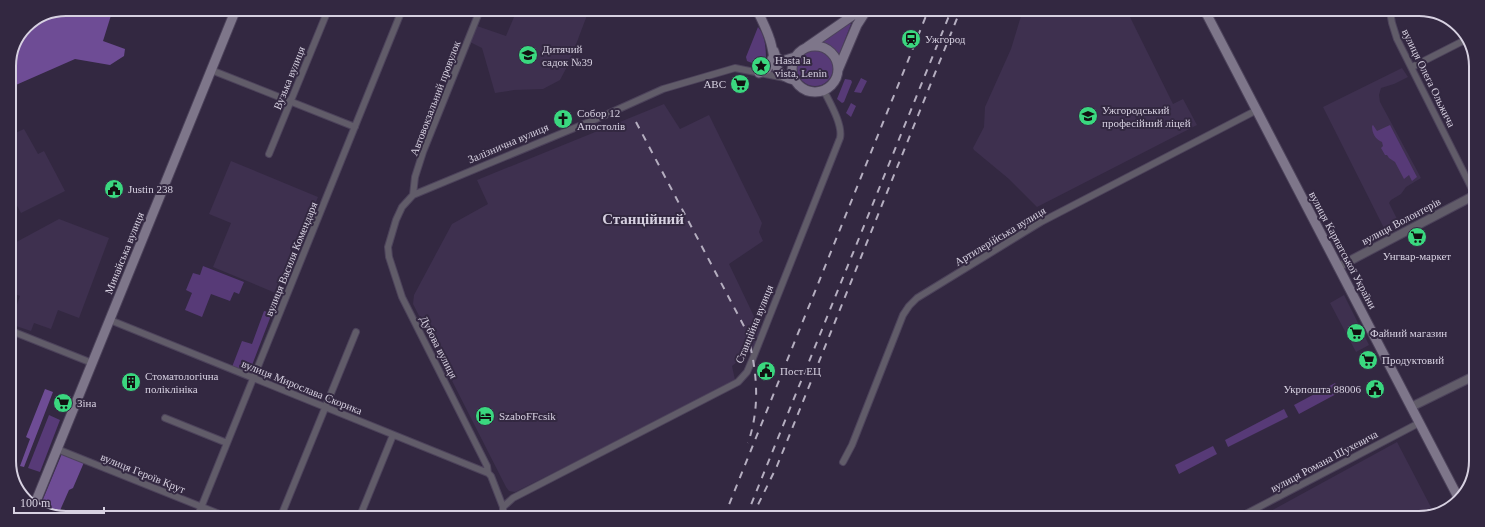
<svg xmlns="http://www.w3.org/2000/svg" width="1485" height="527" viewBox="0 0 1485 527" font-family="'Times New Roman',serif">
<rect width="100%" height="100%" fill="#332841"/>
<path fill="#3e304f" d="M517,10H589L569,63L560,80L543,89L514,90L495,93L482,48L470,42L477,26L506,36Z
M1019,11H1127L1173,104L1183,99L1197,125L1037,207L1009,179L974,150L973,148L984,127L985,107L1011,49L1021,16Z
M1402,68L1408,77L1394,84L1381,88L1379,95L1380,102L1421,178L1406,187L1401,194L1391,200L1389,203L1401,227L1387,234L1323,107Z
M664,104L680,129L709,115L762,223L759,232L763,241L729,264L760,329L752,350L732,366L735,380L687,406L515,492L509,491L506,487L413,304L414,295L452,224L488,204L477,180Z
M24,129L38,154L44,151L65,191L21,213L15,202L9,205V136Z
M231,161L318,197L278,294L213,267L231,223L209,214Z
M59,219L109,238L79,318L58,310L51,329L34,323L31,331L10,324L20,296L9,292V246Z
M1344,295L1369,345L1356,352L1330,303Z
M1397,442L1434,513L1420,518H1258Z"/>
<path fill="#573a77" d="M849,22L851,24L839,55H838L831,47L823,43L824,41Z
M758,27C766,36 766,51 766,62L759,66L747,61L746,57Z
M797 68a18 18 0 1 1 36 0a18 18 0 1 1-36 0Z
M861,78L867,81L861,93L854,92Z
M845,79L851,80L852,82L844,102L842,103L837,99Z
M851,103L856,106L851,117L846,113Z
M1373,125L1377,131L1390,125L1417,177L1412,181L1409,175L1404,179L1395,162L1389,158L1387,155H1385L1381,148L1383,146L1382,142C1375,139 1372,133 1372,126Z
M203,266L244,282L239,294L234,292L230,301L211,294L202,317L185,310L192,293L186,290L193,273L200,275Z
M264,311L272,313L249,373L232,367L242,341L252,344Z
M1335,383L1340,392L1299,414L1294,405Z
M1284,409L1288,417L1228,447L1225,440Z
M49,415L60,420L40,472L28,468Z
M1213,446L1217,454L1179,474L1175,465Z"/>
<path fill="#6e4c95" d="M66,9H113L103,41L125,49L124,56L110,65L75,59L9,88V62L26,25Z
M9,375L17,379L9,399Z
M45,389L53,392L24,467L20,466L30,439L26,437Z
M63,451L85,460L73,488L69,490L58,515H48L39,509Z"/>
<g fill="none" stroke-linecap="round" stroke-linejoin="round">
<defs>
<path id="minor" d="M1390,12L1392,23L1397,39L1475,195
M1412,67L1467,39
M211,70L355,127
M269,154L328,10
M413,195L415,177L423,152L480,10
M110,320L488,473
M9,330L92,363
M165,418L227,443
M57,449L222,515
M843,462L852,445L903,315L909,306L917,298L1041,222L1257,110
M503,507L513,498L738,382L747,372L753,358L840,138C843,125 830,103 824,91
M198,515L402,10
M281,516L356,332
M360,516L393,435
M503,516V507L491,476L488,473L487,466L402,297L389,257L388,247L396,220L402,207L413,195L601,117L663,89L735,68L785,78
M1238,518L1419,423"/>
<path id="tertiary" d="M1338,267L1475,195
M1411,407L1474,376"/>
<path id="secondary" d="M757,10C762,20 767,30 770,40C776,58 771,75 794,80
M1205,11L1459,499
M792 69a23 23 0 1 1 46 0a23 23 0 1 1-46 0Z
M807,47L859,11
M774,51L776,57L782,61L795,57
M838,70L857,25L866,11
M759,73L767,69L773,57
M34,506L236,9"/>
</defs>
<use href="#minor" stroke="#4d435b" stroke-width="8"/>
<use href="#tertiary" stroke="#4d435b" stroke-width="10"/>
<use href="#secondary" stroke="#4d435b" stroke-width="11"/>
<use href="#minor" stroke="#615c69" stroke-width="6"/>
<use href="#tertiary" stroke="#615c69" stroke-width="8"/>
<use href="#secondary" stroke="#7e768a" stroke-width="9"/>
<path stroke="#b5aec0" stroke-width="2" stroke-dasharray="7 7" stroke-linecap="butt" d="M636,122L746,330C757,368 761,405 748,443
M724,517L928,11
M746,517L951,11
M752,517L777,466L960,11"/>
</g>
<defs>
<symbol id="station-disc" viewBox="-11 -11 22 22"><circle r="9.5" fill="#3ad77f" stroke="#332841"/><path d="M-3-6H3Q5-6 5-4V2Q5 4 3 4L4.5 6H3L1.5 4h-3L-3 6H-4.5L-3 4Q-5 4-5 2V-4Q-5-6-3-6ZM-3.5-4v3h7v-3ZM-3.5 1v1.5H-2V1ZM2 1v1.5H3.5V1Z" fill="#111"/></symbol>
<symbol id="school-disc" viewBox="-11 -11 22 22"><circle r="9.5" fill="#3ad77f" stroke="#332841"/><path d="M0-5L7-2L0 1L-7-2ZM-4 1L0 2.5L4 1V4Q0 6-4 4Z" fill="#111"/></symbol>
<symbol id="sight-disc" viewBox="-11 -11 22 22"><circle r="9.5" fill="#3ad77f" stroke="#332841"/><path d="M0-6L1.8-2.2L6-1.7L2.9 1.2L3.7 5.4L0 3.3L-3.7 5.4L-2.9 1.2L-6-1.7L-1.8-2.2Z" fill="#111"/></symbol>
<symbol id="supermarket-disc" viewBox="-11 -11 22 22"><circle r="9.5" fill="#3ad77f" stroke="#332841"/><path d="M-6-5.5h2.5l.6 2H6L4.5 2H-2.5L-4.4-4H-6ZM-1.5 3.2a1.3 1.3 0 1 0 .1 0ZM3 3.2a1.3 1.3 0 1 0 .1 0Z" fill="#111"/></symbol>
<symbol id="university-disc" viewBox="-11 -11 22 22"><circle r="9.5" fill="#3ad77f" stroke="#332841"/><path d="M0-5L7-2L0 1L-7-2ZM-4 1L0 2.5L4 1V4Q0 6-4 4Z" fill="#111"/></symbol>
<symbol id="church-disc" viewBox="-11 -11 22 22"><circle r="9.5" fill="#3ad77f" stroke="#332841"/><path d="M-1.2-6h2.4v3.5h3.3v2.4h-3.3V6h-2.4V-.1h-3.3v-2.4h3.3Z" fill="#111"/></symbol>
<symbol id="civic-disc" viewBox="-11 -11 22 22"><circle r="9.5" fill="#3ad77f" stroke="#332841"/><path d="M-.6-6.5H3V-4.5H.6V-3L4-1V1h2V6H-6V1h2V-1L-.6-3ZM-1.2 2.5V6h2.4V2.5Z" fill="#111"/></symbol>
<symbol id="building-disc" viewBox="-11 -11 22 22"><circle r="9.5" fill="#3ad77f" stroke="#332841"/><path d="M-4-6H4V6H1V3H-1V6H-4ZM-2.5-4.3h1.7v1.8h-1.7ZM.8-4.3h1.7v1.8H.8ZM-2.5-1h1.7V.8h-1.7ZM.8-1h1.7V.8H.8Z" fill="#111"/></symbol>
<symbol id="hotel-disc" viewBox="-11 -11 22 22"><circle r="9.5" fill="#3ad77f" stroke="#332841"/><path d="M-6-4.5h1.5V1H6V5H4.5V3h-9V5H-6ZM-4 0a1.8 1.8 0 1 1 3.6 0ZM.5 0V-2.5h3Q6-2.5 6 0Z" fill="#111"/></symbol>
</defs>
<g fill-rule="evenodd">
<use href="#station-disc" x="900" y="28" width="22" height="22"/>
<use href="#school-disc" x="517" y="44" width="22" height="22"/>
<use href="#sight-disc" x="750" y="55" width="22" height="22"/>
<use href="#supermarket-disc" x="729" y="73" width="22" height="22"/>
<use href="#university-disc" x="1077" y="105" width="22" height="22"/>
<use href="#church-disc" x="552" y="108" width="22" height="22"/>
<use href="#civic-disc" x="103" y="178" width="22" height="22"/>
<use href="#supermarket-disc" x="1406" y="226" width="22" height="22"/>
<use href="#supermarket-disc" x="1345" y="322" width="22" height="22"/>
<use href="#supermarket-disc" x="1357" y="349" width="22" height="22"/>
<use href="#civic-disc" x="755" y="360" width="22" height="22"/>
<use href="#building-disc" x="120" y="371" width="22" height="22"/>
<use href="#civic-disc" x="1364" y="378" width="22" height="22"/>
<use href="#supermarket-disc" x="52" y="392" width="22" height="22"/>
<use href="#hotel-disc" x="474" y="405" width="22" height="22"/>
</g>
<g text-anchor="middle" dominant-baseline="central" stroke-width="4" stroke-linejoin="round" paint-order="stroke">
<g font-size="11" fill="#d7d1e1" stroke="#332841" text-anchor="start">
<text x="925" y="39">Ужгород</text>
<text x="542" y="49">Дитячий<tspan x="542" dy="13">садок №39</tspan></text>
<text x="775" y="60">Hasta la<tspan x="775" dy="13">vista, Lenin</tspan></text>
<text x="726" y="84" text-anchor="end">ABC</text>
<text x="1102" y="110">Ужгородський<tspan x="1102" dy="13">професійний ліцей</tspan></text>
<text x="577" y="113">Собор 12<tspan x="577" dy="13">Апостолів</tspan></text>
<text x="128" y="189">Justin 238</text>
<text x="1417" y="256" text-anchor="middle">Унгвар-маркет</text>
<text x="1370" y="333">Файний магазин</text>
<text x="1382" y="360">Продуктовий</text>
<text x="780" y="371">Пост ЕЦ</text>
<text x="145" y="376">Стоматологічна<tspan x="145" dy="13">поліклініка</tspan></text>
<text x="1361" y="389" text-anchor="end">Укрпошта 88006</text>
<text x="77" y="403">Зіна</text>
<text x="499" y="416">SzaboFFcsik</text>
</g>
<g font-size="11" fill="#d7d1e1" stroke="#332841">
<text transform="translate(289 78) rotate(-68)">Вузька вулиця</text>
<text transform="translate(1429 78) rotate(64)">вулиця Олега Ольжича</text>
<text transform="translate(435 98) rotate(-69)">Автовокзальний провулок</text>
<text transform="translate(508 143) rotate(-23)">Залізнична вулиця</text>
<text transform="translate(1401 221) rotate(-28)">вулиця Волонтерів</text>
<text transform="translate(1000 236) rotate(-31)">Артилерійська вулиця</text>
<text transform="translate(1343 250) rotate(62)">вулиця Карпатської України</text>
<text transform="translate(124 253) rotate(-68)">Минайська вулиця</text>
<text transform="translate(291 259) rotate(-68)">вулиця Василя Комендаря</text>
<text transform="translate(754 324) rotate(-68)">Станційна вулиця</text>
<text transform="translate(439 347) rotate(63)">Дубова вулиця</text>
<text transform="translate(302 387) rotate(22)">вулиця Мирослава Скорика</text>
<text transform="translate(1324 461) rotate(-28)">вулиця Романа Шухевича</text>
<text transform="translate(143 473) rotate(22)">вулиця Героїв Крут</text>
</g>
<g font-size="15" font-weight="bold" fill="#d7d1e1" stroke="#332841">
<text x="643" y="219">Станційний</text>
</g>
</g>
<path d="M0 0H1485V527H0ZM66 16H1419A50 50 0 0 1 1469 66V461A50 50 0 0 1 1419 511H66A50 50 0 0 1 16 461V66A50 50 0 0 1 66 16Z" fill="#332841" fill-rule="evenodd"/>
<path fill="none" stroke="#d7d1e1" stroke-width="2" d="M66 16H1419A50 50 0 0 1 1469 66V461A50 50 0 0 1 1419 511H66A50 50 0 0 1 16 461V66A50 50 0 0 1 66 16Z"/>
<path d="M14 507v6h90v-6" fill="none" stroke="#d7d1e1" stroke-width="2"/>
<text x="20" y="507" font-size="12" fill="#d7d1e1" stroke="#332841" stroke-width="3" paint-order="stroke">100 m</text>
</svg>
